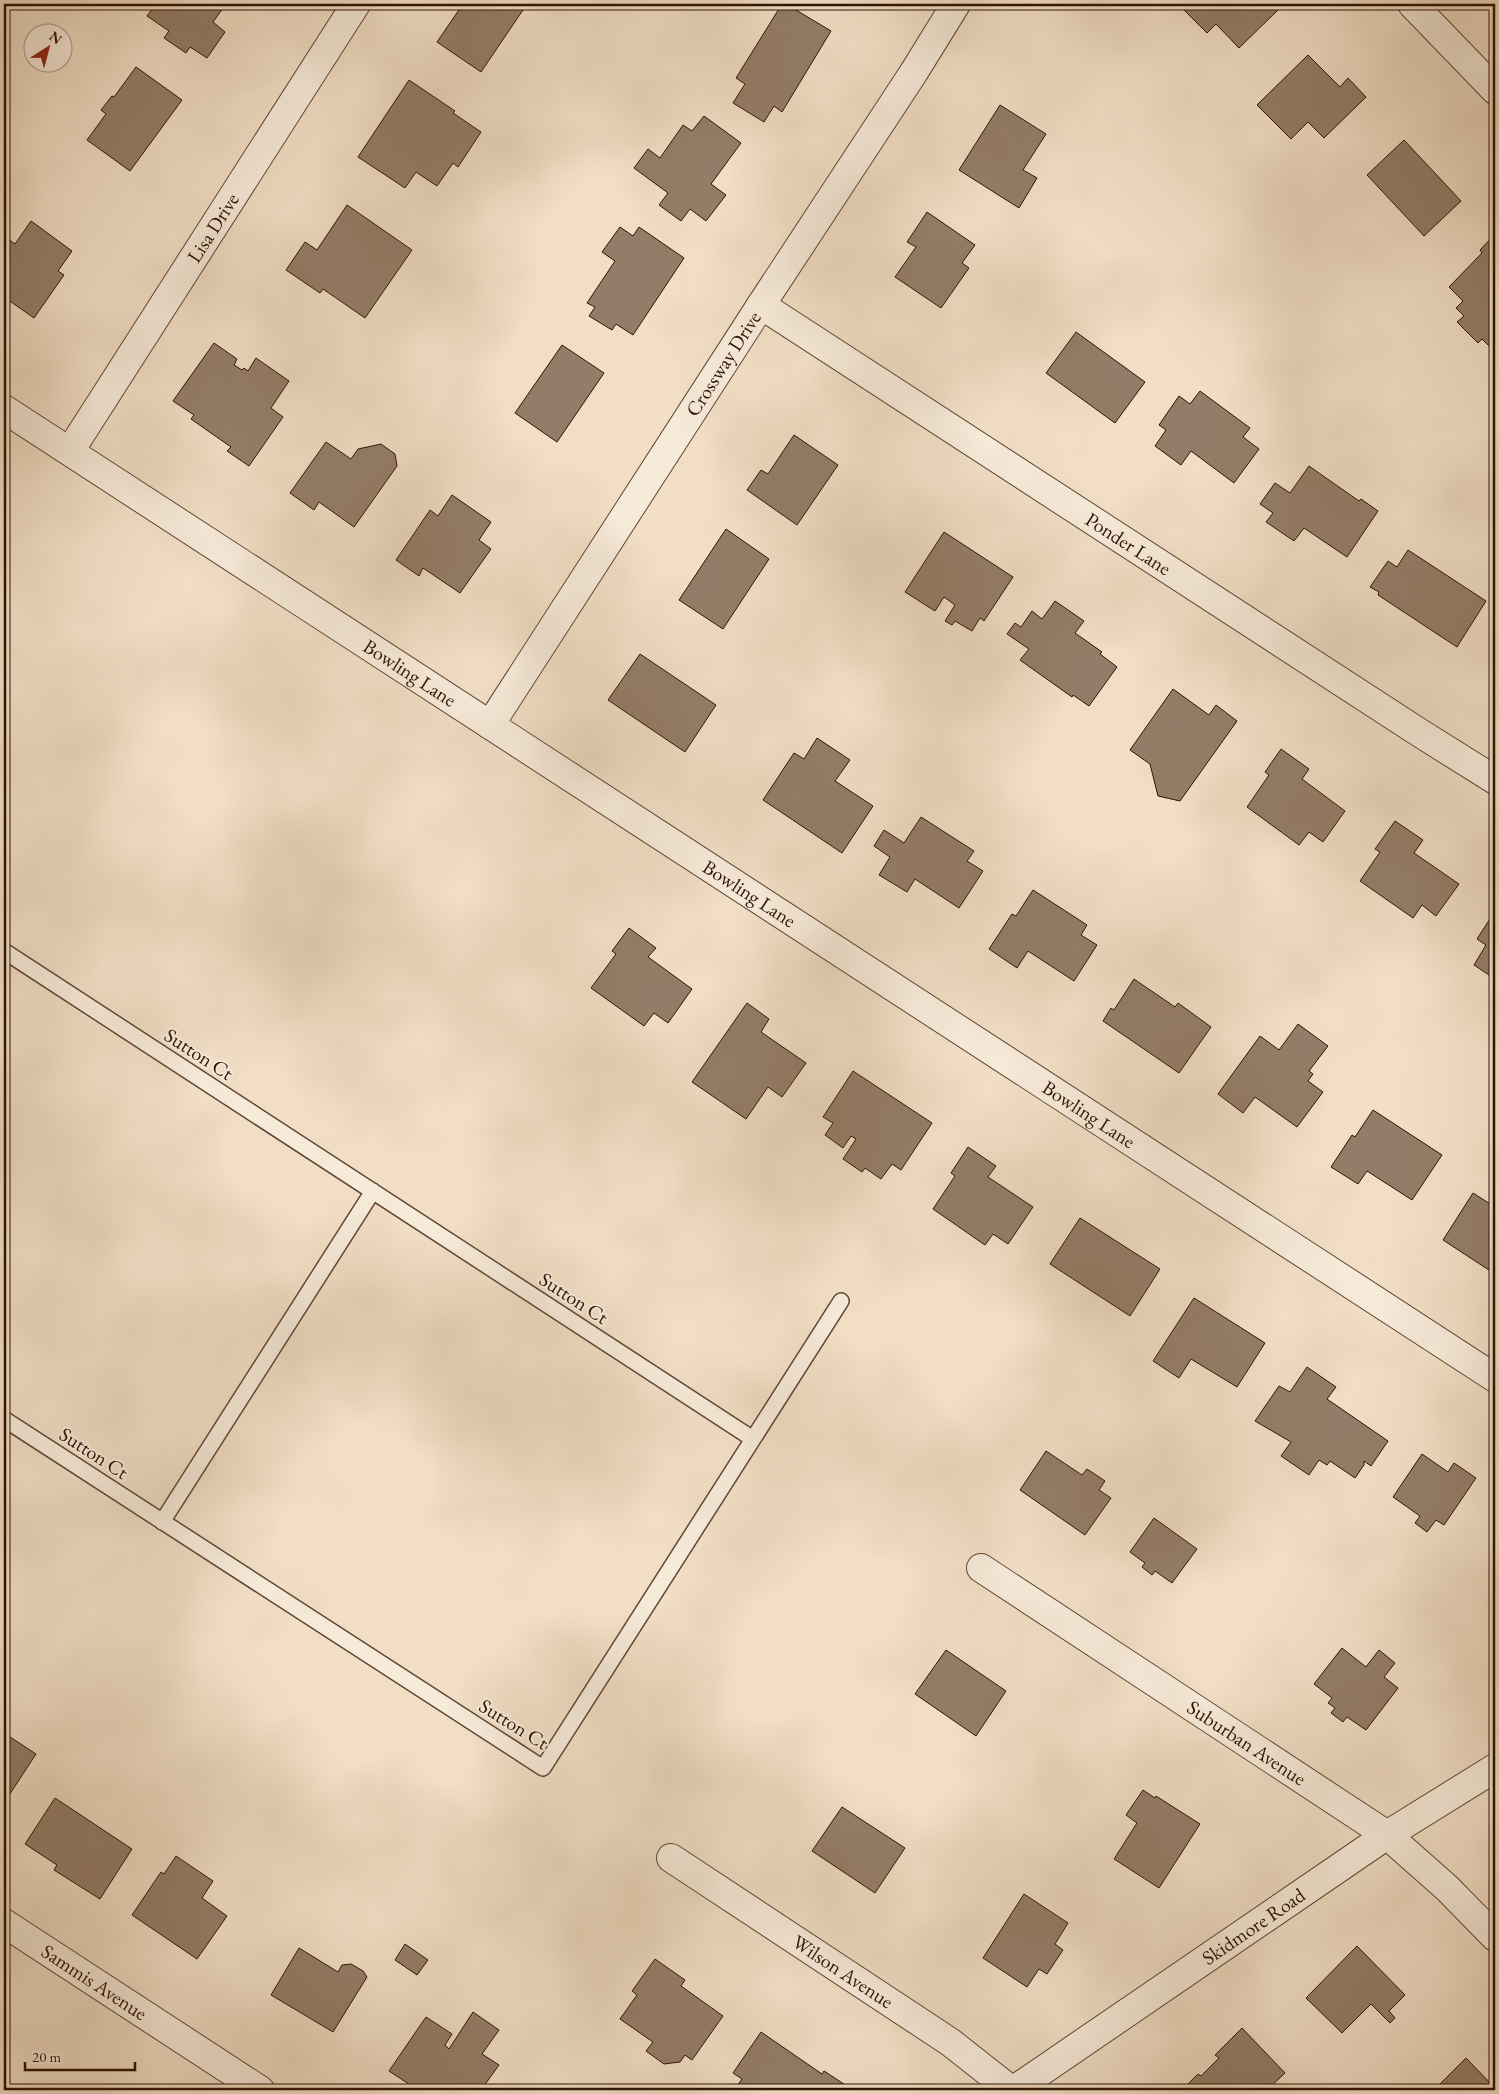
<svg xmlns="http://www.w3.org/2000/svg" width="1499" height="2094" viewBox="0 0 1499 2094" font-family="'EB Garamond',serif">
<rect width="100%" height="100%" fill="#f1dec5"/>
<filter id="stains"><feTurbulence type="fractalNoise" baseFrequency=".004" numOctaves="4"/><feColorMatrix values="0 0 0 0 .2 0 0 0 0 .09 0 0 0 0 .02 0 0 0 .5 -.17"/></filter>
<radialGradient id="worn" r=".72"><stop offset=".6" stop-color="#630" stop-opacity="0"/><stop offset="1" stop-color="#630" stop-opacity=".3"/></radialGradient>
<path fill="#947d68" stroke="#2f1303" d="M156,4H226L213,22L225,32L207,58L190,47L186,53L164,38L169,31L147,16Z
M463,4H527L481,72L437,42Z
M782,4H786L831,31L782,112L774,106L764,122L733,103L745,84L736,78Z
M1178,4H1273L1279,9L1239,48L1216,24L1207,33Z
M1308,55L1340,87L1348,78L1366,97L1324,138L1308,122L1291,139L1257,105Z
M136,67L182,100L130,171L87,140L106,114L101,110L112,96L114,97Z
M409,80L455,111L453,113L481,132L458,167L453,163L437,186L416,172L405,188L358,157Z
M1000,105L1046,134L1023,170L1037,178L1019,208L959,170Z
M704,116L741,143L711,184L726,195L706,221L690,209L681,221L659,205L668,193L634,168L648,149L660,158L683,125L692,131Z
M1404,140L1461,201L1424,236L1367,175Z
M347,205L412,250L365,318L323,289L320,293L286,270L305,242L317,250Z
M927,212L975,245L962,263L969,268L941,308L895,277L916,247L907,242Z
M31,221L72,251L58,271L64,275L34,318L4,297V236L15,244Z
M620,227L633,236L639,227L684,258L633,335L616,324L612,330L589,316L595,307L587,303L615,261L602,252Z
M1495,234V352L1482,339L1478,343L1457,322L1464,316L1456,308L1463,301L1449,287L1482,253L1480,250Z
M1076,332L1145,382L1115,423L1046,373Z
M214,343L237,359L234,365L242,370L244,368L248,371L256,358L289,381L271,408L283,417L249,466L227,451L231,447L191,419L194,415L173,401Z
M562,345L604,373L557,442L515,413Z
M1200,391L1250,428L1243,437L1259,449L1234,483L1191,451L1181,465L1155,446L1166,430L1159,425L1179,396L1190,404Z
M794,435L838,465L797,525L747,490L761,470L768,474Z
M326,442L351,459L358,449L381,444L395,454L397,466L354,527L319,502L314,510L290,493Z
M1309,466L1359,501L1361,499L1378,511L1347,557L1304,528L1294,541L1266,522L1273,513L1260,504L1275,483L1290,493Z
M452,495L491,522L479,540L491,549L460,593L423,568L419,576L396,560L430,510L438,516Z
M726,529L769,559L723,629L679,600Z
M944,532L1013,577L984,621L980,618L972,631L955,621L952,625L945,621L955,605L944,597L935,611L905,592Z
M1408,550L1486,601L1457,647L1378,595L1379,592L1370,587L1388,561L1397,567Z
M1055,601L1084,621L1075,633L1102,652L1100,654L1117,667L1089,706L1073,695L1072,697L1020,660L1029,649L1007,634L1015,623L1021,627L1032,611L1042,619Z
M640,654L716,705L685,752L608,700Z
M1173,689L1209,715L1216,705L1237,721L1180,801L1158,796L1150,764L1130,750Z
M817,738L850,760L835,781L873,806L842,853L763,800L794,753L804,759Z
M1281,749L1309,769L1302,779L1345,811L1323,842L1309,832L1299,845L1247,807L1269,775L1265,772Z
M921,817L974,851L967,861L983,871L959,908L915,879L907,892L879,875L890,857L874,846L884,830L904,843Z
M1395,821L1423,840L1414,853L1459,884L1436,916L1422,905L1413,918L1360,881L1380,852L1375,849Z
M1033,890L1087,925L1081,935L1097,945L1074,981L1028,951L1017,968L989,949L1012,914L1016,916Z
M1495,911V979L1474,965L1486,945L1477,939Z
M629,928L656,948L648,957L692,989L668,1023L654,1013L644,1026L591,988L616,954L612,951Z
M1134,979L1175,1007L1178,1003L1211,1027L1179,1073L1103,1021L1111,1008L1114,1010Z
M747,1003L769,1019L761,1032L806,1063L782,1097L768,1087L746,1119L692,1082Z
M1298,1024L1328,1046L1309,1071L1313,1074L1308,1081L1323,1092L1297,1127L1255,1097L1243,1113L1218,1094L1260,1036L1279,1050Z
M853,1071L932,1123L901,1170L892,1164L881,1179L865,1168L862,1172L843,1159L856,1139L851,1136L843,1148L825,1135L833,1123L823,1117Z
M1373,1110L1442,1155L1412,1200L1367,1171L1358,1184L1331,1167L1352,1135L1355,1137Z
M968,1147L996,1166L988,1177L1033,1207L1008,1244L993,1234L985,1245L933,1209L955,1176L951,1173Z
M1473,1193L1495,1207V1274L1443,1240Z
M1080,1218L1160,1269L1130,1316L1050,1264Z
M1194,1298L1265,1343L1237,1387L1191,1359L1179,1378L1153,1361Z
M1307,1367L1336,1387L1327,1399L1388,1441L1371,1466L1364,1461V1465L1355,1478L1330,1461L1327,1465L1319,1460L1309,1475L1281,1456L1291,1442L1255,1421L1279,1386L1290,1392Z
M1046,1451L1082,1475L1087,1469L1105,1481L1099,1490L1111,1498L1085,1535L1020,1490Z
M1422,1454L1448,1472L1454,1463L1476,1478L1444,1525L1436,1520L1427,1532L1415,1523L1420,1516L1393,1497Z
M1154,1518L1197,1549L1172,1583L1155,1571L1152,1575L1142,1567L1145,1563L1130,1552Z
M1342,1648L1366,1667L1379,1650L1395,1663L1384,1677L1398,1688L1366,1730L1347,1717L1343,1722L1331,1713L1335,1708L1328,1703L1332,1698L1314,1684Z
M946,1650L1006,1691L976,1736L915,1694Z
M4,1733L36,1754L4,1803Z
M1143,1790L1155,1798L1156,1796L1200,1824L1159,1888L1114,1859L1137,1823L1126,1815Z
M55,1798L132,1849L100,1899L54,1870L57,1865L25,1844Z
M842,1807L905,1848L875,1893L812,1851Z
M176,1856L213,1881L202,1898L227,1916L197,1959L132,1915L161,1872L164,1874Z
M1024,1894L1068,1923L1055,1944L1063,1950L1047,1974L1039,1969L1027,1987L983,1958Z
M405,1944L428,1960L417,1975L395,1960Z
M1357,1946L1405,1995L1389,2011L1395,2018L1390,2023L1371,2004L1342,2033L1306,1998Z
M299,1948L338,1972L342,1965L351,1964L363,1971L367,1977L333,2032L271,1995Z
M655,1959L685,1980L681,1986L723,2016L692,2060L685,2055L680,2062L664,2064L646,2051L653,2042L620,2019L637,1995L632,1991Z
M473,2012L499,2030L482,2054L499,2065L481,2090H418L389,2071L426,2017L452,2034L445,2045L449,2049Z
M1242,2028L1285,2073L1267,2090H1182L1198,2074L1201,2076L1219,2058L1215,2055Z
M761,2032L822,2074L824,2071L853,2090H734L742,2079L733,2073Z
M1466,2058L1495,2088V2090H1434Z"/>
<g fill="none" stroke-linecap="round" stroke-linejoin="round">
<defs>
<path id="service" d="M4,951L753,1439L543,1768L4,1419
M753,1439L841,1301
M162,1522L373,1191"/>
<g id="minor">
<path d="M1412,4L1495,90"/>
<path id="s1" d="M761,305L1420,733L1495,780"/>
<path id="s2" d="M4,409L1495,1378"/>
<path id="s3" d="M70,451L356,4"/>
<path id="s4" d="M490,725L761,305L914,72L956,4"/>
<path id="s5" d="M981,1568L1387,1835L1447,1888L1495,1937"/>
<path id="s6" d="M671,1858L950,2042L1011,2090"/>
<path id="s7" d="M4,1923L260,2090"/>
<path id="s8" d="M1014,2090L1387,1835L1495,1768"/>
</g>
</defs>
<use href="#service" stroke="#604634" stroke-width="18"/>
<use href="#minor" stroke="#604634" stroke-width="30"/>
<use href="#service" stroke="#f6ead9" stroke-width="15"/>
<use href="#minor" stroke="#f6ead9" stroke-width="28"/>
</g>
<g text-anchor="middle" dominant-baseline="central" stroke-width="4" stroke-linejoin="round" paint-order="stroke">
<g font-size="20" fill="#2f1303" stroke="#f6ead9">
<text stroke="none"><textPath href="#s3" startOffset="265">Lisa Drive</textPath></text>
<text stroke="none"><textPath href="#s4" startOffset="430">Crossway Drive</textPath></text>
<text stroke="none"><textPath href="#s1" startOffset="438">Ponder Lane</textPath></text>
<text stroke="none"><textPath href="#s2" startOffset="484">Bowling Lane</textPath></text>
<text stroke="none"><textPath href="#s2" startOffset="889">Bowling Lane</textPath></text>
<text transform="translate(199 1054) rotate(33)">Sutton Ct</text>
<text stroke="none"><textPath href="#s2" startOffset="1294">Bowling Lane</textPath></text>
<text transform="translate(574 1298) rotate(33)">Sutton Ct</text>
<text transform="translate(94 1453) rotate(33)">Sutton Ct</text>
<text transform="translate(514 1724) rotate(32)">Sutton Ct</text>
<text stroke="none"><textPath href="#s5" startOffset="318">Suburban Avenue</textPath></text>
<text stroke="none"><textPath href="#s8" startOffset="290">Skidmore Road</textPath></text>
<text stroke="none"><textPath href="#s6" startOffset="206">Wilson Avenue</textPath></text>
<text stroke="none"><textPath href="#s7" startOffset="108">Sammis Avenue</textPath></text>
</g>
</g>
<rect width="1499" height="2094" fill="none" stroke="#f1dec5" stroke-width="20"/>
<rect x="5" y="5" width="1489" height="2084" fill="none" stroke="#2f1303" stroke-width="2.5"/>
<rect x="10" y="10" width="1479" height="2074" fill="none" stroke="#2f1303"/>
<g transform="translate(48 48) rotate(36)"><circle r="24" fill="#f6ead9" stroke="#a69483"/>
<path d="M0-4L9 19L0 12L-9 19Z" fill="#8f2418"/>
<text y="-8" font-size="14" font-weight="bold" text-anchor="middle" fill="#2f1303">N</text>
</g>
<path d="M25 2062v8h110v-8" fill="none" stroke="#2f1303" stroke-width="2.5"/>
<text x="32" y="2062" font-size="15" fill="#2f1303" stroke="#f6ead9" stroke-width="4" paint-order="stroke">20 m</text>
<rect width="100%" height="100%" filter="url(#stains)"/>
<rect width="100%" height="100%" fill="url(#worn)"/>
</svg>
